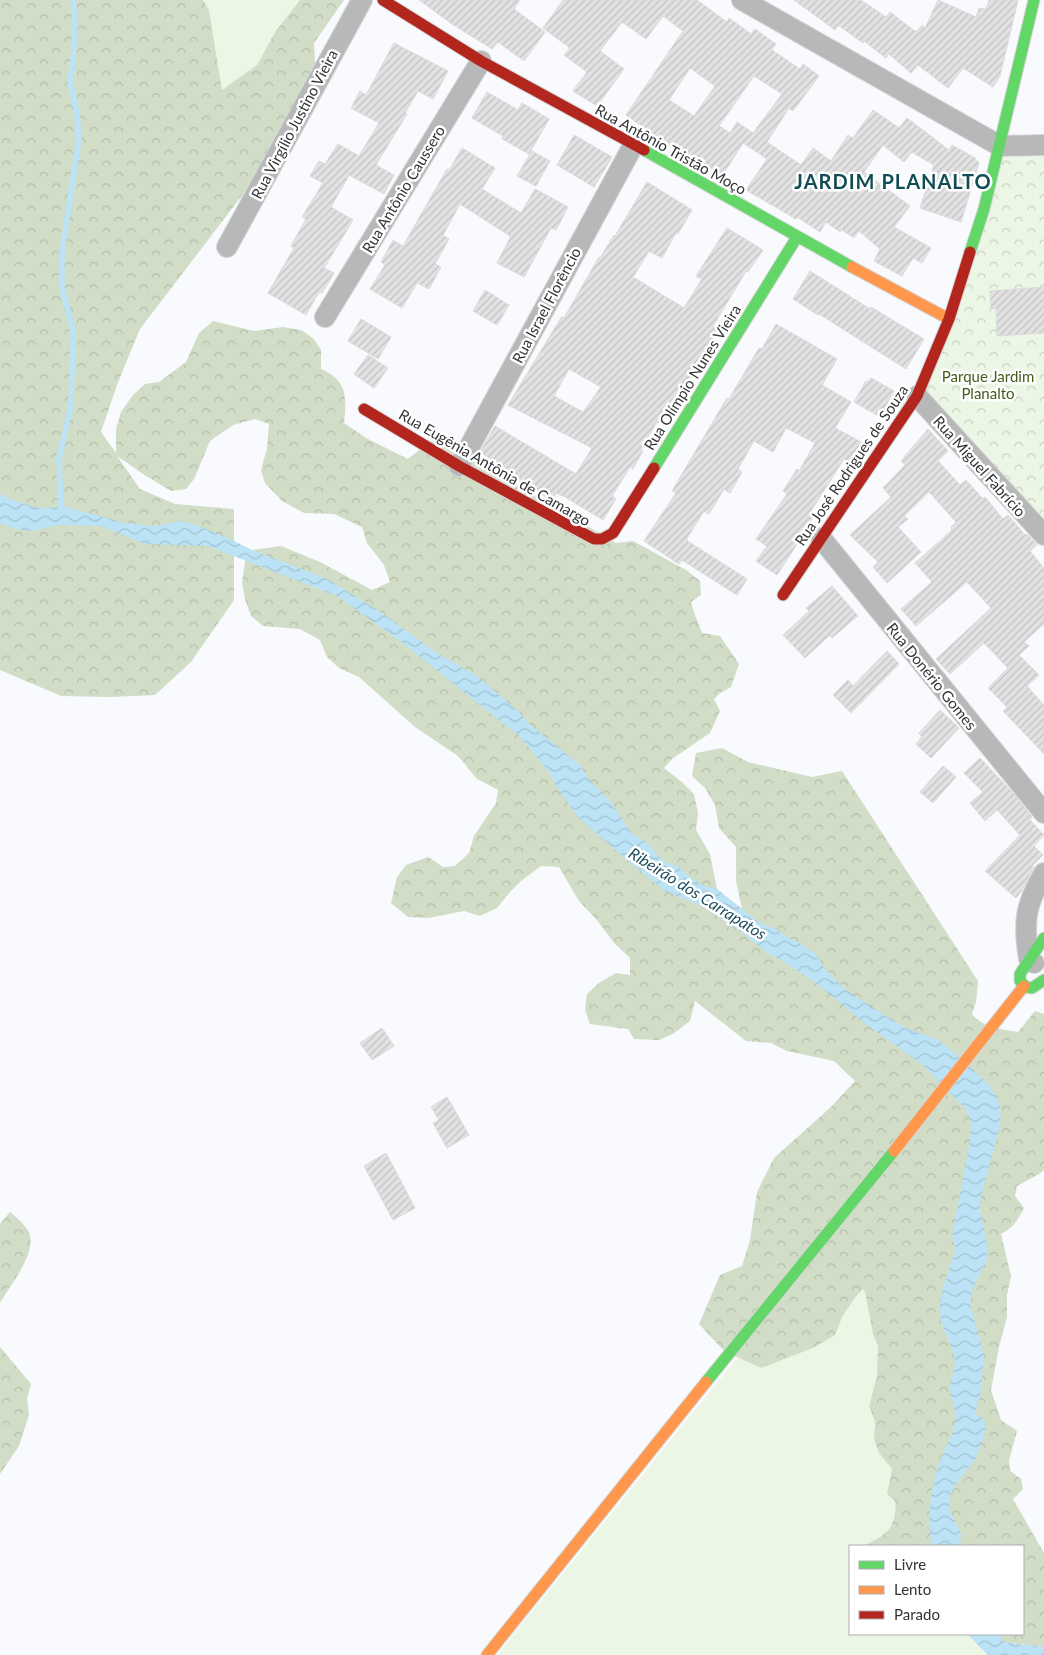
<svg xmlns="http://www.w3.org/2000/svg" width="1044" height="1655" viewBox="0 0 1044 1655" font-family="Lato,sans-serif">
<defs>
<pattern id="forest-crowns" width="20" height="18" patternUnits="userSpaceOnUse" patternTransform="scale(1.25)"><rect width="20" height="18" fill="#d1ddc6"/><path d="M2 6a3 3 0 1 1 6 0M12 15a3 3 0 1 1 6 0" fill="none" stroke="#b4beab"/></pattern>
<pattern id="park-crowns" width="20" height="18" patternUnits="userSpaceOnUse" patternTransform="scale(1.25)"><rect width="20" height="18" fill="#ecf6e4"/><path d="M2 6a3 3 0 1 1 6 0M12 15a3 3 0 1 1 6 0" fill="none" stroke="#cbd3c4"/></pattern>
<pattern id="water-waves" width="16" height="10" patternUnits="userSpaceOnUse" patternTransform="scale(1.25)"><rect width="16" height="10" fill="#bbe3f5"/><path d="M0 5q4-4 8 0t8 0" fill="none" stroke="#a1c3d3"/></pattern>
<pattern id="building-hatch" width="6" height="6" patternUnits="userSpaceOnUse" patternTransform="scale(1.25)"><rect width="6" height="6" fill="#e2e2e3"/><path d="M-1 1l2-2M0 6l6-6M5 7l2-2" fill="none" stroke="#c2c2c3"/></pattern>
</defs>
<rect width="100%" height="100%" fill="#f8fafd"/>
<path fill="#ecf6e4" d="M203,0H300L275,32L257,65L222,90L209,10Z
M863,1289L865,1292L873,1334L878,1346L877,1376L869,1406L875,1422L874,1439L879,1453L892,1469L888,1484L895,1501L897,1510L893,1521L885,1534L863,1546H850V1634H967L988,1655H497L738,1357L762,1368L835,1335L842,1317Z"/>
<path fill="url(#forest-crowns)" d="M0,0H203L209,10L222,90L257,65L275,32L300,0H344L314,43L315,65L310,87L270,147L247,189L140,329L117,385L101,432L116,453V429L121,412L133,395L145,384L159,382L186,362L199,333L213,321L254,331L283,327L301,330L313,338L321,350V369C347,380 347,397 344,423L366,438L408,459L430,441L454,446L475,460L616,543L633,541L686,570L700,581L701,595L691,602L694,612L702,633L720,636L739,664L731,687L720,693L714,699L720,711L710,733L672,759L664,768L682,782L694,794L698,813L696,830L710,854L717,889L748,937L736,881V847L719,828L715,805L705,788L692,776L696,753L722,748L748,762L812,777L842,771L978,981L976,1002L972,1014C983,1028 1002,1029 1018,1032L1035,1011L1044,1014V1170L1039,1174L1017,1186L1015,1196L1024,1208C1018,1219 1013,1229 1001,1234L1011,1276L1007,1295V1317L999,1347L991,1390L1001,1420L1017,1431L1009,1461L1010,1471L1021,1479L1023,1489L1013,1499L1044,1553V1647L1005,1642L998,1634H1023V1546H863C870,1542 878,1539 884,1534C894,1526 897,1512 895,1501L887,1494L892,1469L879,1453L874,1439L875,1422L869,1406L877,1376L878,1346L873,1334L865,1292L863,1289L855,1298L842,1317L835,1335L813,1348L761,1368L724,1351L699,1324L720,1275L742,1266L750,1240L757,1192L774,1158L831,1107L855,1081L834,1061L787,1051L771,1043L746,1041L695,1001L690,1021L673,1034L659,1040L634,1039L628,1029L590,1024L585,1010L587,994L600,982L616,973L630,975V958L614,943L597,920L579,901L559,867L541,866L521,881L510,892L497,908L480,916L464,911L428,918L408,917L391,903L397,877L406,865L428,857L443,867L455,866L469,853L474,836L496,803L498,790L477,779L458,756L415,727L359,677L339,668L327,657L320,640L300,629L263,626L251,616L245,599L242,583L245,561L252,550L281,546L320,562L372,590L390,582L384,565L367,543L362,527L334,514L304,513L282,501L265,483L261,470L267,448L269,424L255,419L233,425L210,441L194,479L186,489L171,491L143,474L117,456L140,489L175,504L234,509V600L191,662L155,695L111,697L61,696L0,670Z
M10,1212C16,1217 23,1223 27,1229C41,1249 10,1285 0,1303V1224Z
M0,1347L31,1384L27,1399L29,1415L19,1446L0,1474Z"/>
<path fill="url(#park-crowns)" d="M1044,149V528L923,396L1003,150Z"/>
<path fill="url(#water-waves)" d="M0,494L12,500L39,508L66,507L125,523L154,526L181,521L193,524L226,537L252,550L327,579L379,611L437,653L477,676L518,711L528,723L580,765L591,782L610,801L632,834L645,841L662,860L680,868L686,874L704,886L717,889L760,923L778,930L788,938L794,940L816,954L824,968L844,988L859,999L904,1027L938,1040L964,1061L989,1085L997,1098L1001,1111L999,1130L979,1204L988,1249L987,1259L972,1291L970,1304L984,1356L980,1396L975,1413L984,1420L986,1427L982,1441L975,1460L955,1485L949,1498V1509L961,1534L960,1546H932C927,1519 930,1485 941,1459C946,1446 953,1434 956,1420C957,1409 949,1398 950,1386C951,1379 954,1371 955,1364C955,1348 944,1335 941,1320C936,1299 949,1269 956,1250L952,1237L970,1140L971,1123L965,1108L923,1065L863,1022L815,982L781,960L772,956L740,931L702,906L665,891L628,861L579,818L557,788L549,772L518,735L400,641L337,596L208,546L145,544L101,526L58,525L32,531L15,529L0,523Z
M967,1634H998L1005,1642L1044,1647V1655H988Z"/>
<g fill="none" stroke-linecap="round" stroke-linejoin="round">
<path stroke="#bbe3f5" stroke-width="5.5" d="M61,513L59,458L71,406L73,331L62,288V252L79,139L77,114L70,81L73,62L75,22L73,0"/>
</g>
<path fill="url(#building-hatch)" stroke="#dbdbdd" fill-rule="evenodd" d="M419,0H520L514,9L545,32L524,61L498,42L492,49L489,47L452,24Z
M563,0H697L727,22L729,18L751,34L755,29L776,44L772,50L800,69L803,64L819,76L793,111L789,108L767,142L801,165L813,148L831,161L848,135L853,138L873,110L899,128L907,118L949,150L952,145L975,158L979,163L961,222L920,208L934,165L912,152L904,162L883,145L864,172L910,206L894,227L931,248L922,263L913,258L902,276L874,261L880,249L859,231L854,238L842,230L840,232L826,222L820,232L797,217L796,219L746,190L767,159L743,143L722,176L686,152L684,155L672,147L626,115L683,31L663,16L646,39L622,22L600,51L624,69L597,106L573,91L587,72L564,55L570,48L543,28ZM690,68L715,86L694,116L669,100ZM754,76L782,94L753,133L737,122L730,133L719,126Z
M794,0H861L886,17L890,12L916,32L922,25L925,28L938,0L976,17L979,8L986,9L989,0H1018L1000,76L993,87L963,68L948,88L918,65L911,73L889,54L886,58L864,41L863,43L838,25L835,30Z
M394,43L448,71L433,99L418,91L405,113L407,114L376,165L394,175L384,194L349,175L331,207L353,220L324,268L334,273L322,293L319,292L306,315L268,293L294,248L291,246L306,219L302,217L323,183L310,176L319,161L325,164L338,144L359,156L379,123L351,108L360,91L366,95Z
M487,92L518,110L522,103L549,119L529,154L502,139L503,136L472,118Z
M574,135L612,157L594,187L557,165Z
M462,148L495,168L482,189L521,213L535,189L568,207L556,230L551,228L524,277L497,263L510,238V236L460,204L443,235L449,239L435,264L441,267L429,289L417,283L402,308L370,289L385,265L381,262L393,240L403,246L447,169L449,170Z
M532,151L550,161L536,186L517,176Z
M647,182L692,210L678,234L676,233L662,258L649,251L633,277L676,303L684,308L702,279L696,276L727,228L763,250L748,272L746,271L713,326L719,329L678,399L674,397L659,423L657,422L641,449L643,451L633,469L630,467L612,496L616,499L603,520L565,497L556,493L552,500L511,477L513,473L480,452L495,426L576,474L592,448L508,405L562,316L564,318L599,257L600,258L614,235L615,236ZM569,369L601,387L583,412L554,396Z
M810,271L870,309L871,307L924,339L906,369L819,314L818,315L793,299Z
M1044,287V333L997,336L996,308L991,309L990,291Z
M485,290L509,305L497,325L473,311Z
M361,319L391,337L378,359L348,341Z
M776,324L837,359L822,385L851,402L835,428L861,442L851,462L844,459L811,511L815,514L800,537L801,538L777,575L756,561L767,546L756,539L787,494L783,491L797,469L799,471L815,443L786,428L773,452L754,441L738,469L742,472L730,493L724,489L709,514L704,511L686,540L747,579L737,595L682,560L679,564L644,541L676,493L672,491L727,398L729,399L759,348L762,349Z
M368,355L388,368L374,388L354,374Z
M871,378L894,391L880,417L854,402L866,381L868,382Z
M928,429L948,451L938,461L960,485L966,480L983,499L985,497L1003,519L1008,515L1025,535L1027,534L1037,545L1030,551L1044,568V624L1024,642L1029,646L1019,655L1039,675L1027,686L1044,705V754L1003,711L1007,707L988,688L1008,668L984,643L950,674L936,659L991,608L967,582L916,626L901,609L932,582L915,563L952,530L951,527L956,522L929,492L904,516L908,519L898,527L921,552L887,583L873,567L878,562L850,535L891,497L883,488L905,465L901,461Z
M832,586L858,616L832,638L830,635L805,658L783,635L809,611L806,608Z
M887,651L899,664L851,713L833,695L848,680L853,686Z
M940,710L959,728L931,758L916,744L922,737L919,733Z
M980,758L1014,794L1032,817L1030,820L1044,835L1034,846L1043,855L1032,866L1034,867L1021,892L1016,898L985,871L1020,835L997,810L985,821L970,803L983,792L964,773Z
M943,766L956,777L933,803L920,792Z
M382,1028L394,1046L372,1060L360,1043Z
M447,1097L469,1135L447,1148L433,1123L439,1120L431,1107Z
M386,1153L415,1208L393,1220L364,1166Z"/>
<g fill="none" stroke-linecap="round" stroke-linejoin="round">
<defs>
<path id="street" d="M742,0L1000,146L1044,145
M227,247L362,0
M325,317L481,61
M917,396L1044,535
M459,466L634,144
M821,538L1044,813
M1034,963L1029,959C1023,923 1025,905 1044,873"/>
<path id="fast" d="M644,150L852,267
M970,252L984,209L1034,0
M654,468L797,237
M1044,938L1020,974V981L1026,987L1032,988L1044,980
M706,1382L894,1151"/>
<path id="slow" d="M852,267L949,319
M894,1151L1024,986
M487,1655L706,1382"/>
<path id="jam" d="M383,0L481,61L644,150
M364,409L459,466L594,539H602L613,533L654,468
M783,595L917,396L949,319L970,252"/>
</defs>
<use href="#street" stroke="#d5d6d8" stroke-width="22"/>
<use href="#fast" stroke="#d5d6d8" stroke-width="13"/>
<use href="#slow" stroke="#d5d6d8" stroke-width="13"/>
<use href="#jam" stroke="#d5d6d8" stroke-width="13"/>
<use href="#street" stroke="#b7b8b8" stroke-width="20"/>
<use href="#fast" stroke="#63d668" stroke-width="11"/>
<use href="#slow" stroke="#ff974d" stroke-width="11"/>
<use href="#jam" stroke="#b3261e" stroke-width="11"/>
</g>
<g text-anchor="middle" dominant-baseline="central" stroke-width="5" stroke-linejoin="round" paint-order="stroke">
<g font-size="15" fill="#323335" stroke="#fff">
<text transform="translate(294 124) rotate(-62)">Rua Virgílio Justino Vieira</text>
<text transform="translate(671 149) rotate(29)">Rua Antônio Tristão Moço</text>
<text transform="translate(403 189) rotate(-59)">Rua Antônio Caussero</text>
<text transform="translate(546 305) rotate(-62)">Rua Israel Florêncio</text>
<text transform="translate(692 377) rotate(-58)">Rua Olímpio Nunes Vieira</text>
<text transform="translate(851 465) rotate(-56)">Rua José Rodrigues de Souza</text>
<text transform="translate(980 466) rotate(48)">Rua Miguel Fabrício</text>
<text transform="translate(495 467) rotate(30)">Rua Eugênia Antônia de Camargo</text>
<text transform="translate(932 676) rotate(51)">Rua Donério Gomes</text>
</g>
<g font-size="15" fill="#445d1b" stroke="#fff">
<text x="988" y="376">Parque Jardim<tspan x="988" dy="17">Planalto</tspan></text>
</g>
<g font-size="16" font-style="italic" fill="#1d4c5d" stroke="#fff">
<text transform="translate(698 893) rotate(32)">Ribeirão dos Carrapatos</text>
</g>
<g font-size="20" font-weight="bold" letter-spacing="1" fill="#114d56" stroke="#fff">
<text x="893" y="181">JARDIM PLANALTO</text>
</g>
</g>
<rect x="849" y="1545" width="175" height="90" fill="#ffffff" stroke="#adadae"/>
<rect x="859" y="1561" width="25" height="8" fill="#63d668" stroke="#adadae"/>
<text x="894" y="1570" font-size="15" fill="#323335">Livre</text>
<rect x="859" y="1586" width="25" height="8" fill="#ff974d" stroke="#adadae"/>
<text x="894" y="1595" font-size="15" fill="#323335">Lento</text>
<rect x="859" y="1611" width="25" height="8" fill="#b3261e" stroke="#adadae"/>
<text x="894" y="1620" font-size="15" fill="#323335">Parado</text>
</svg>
